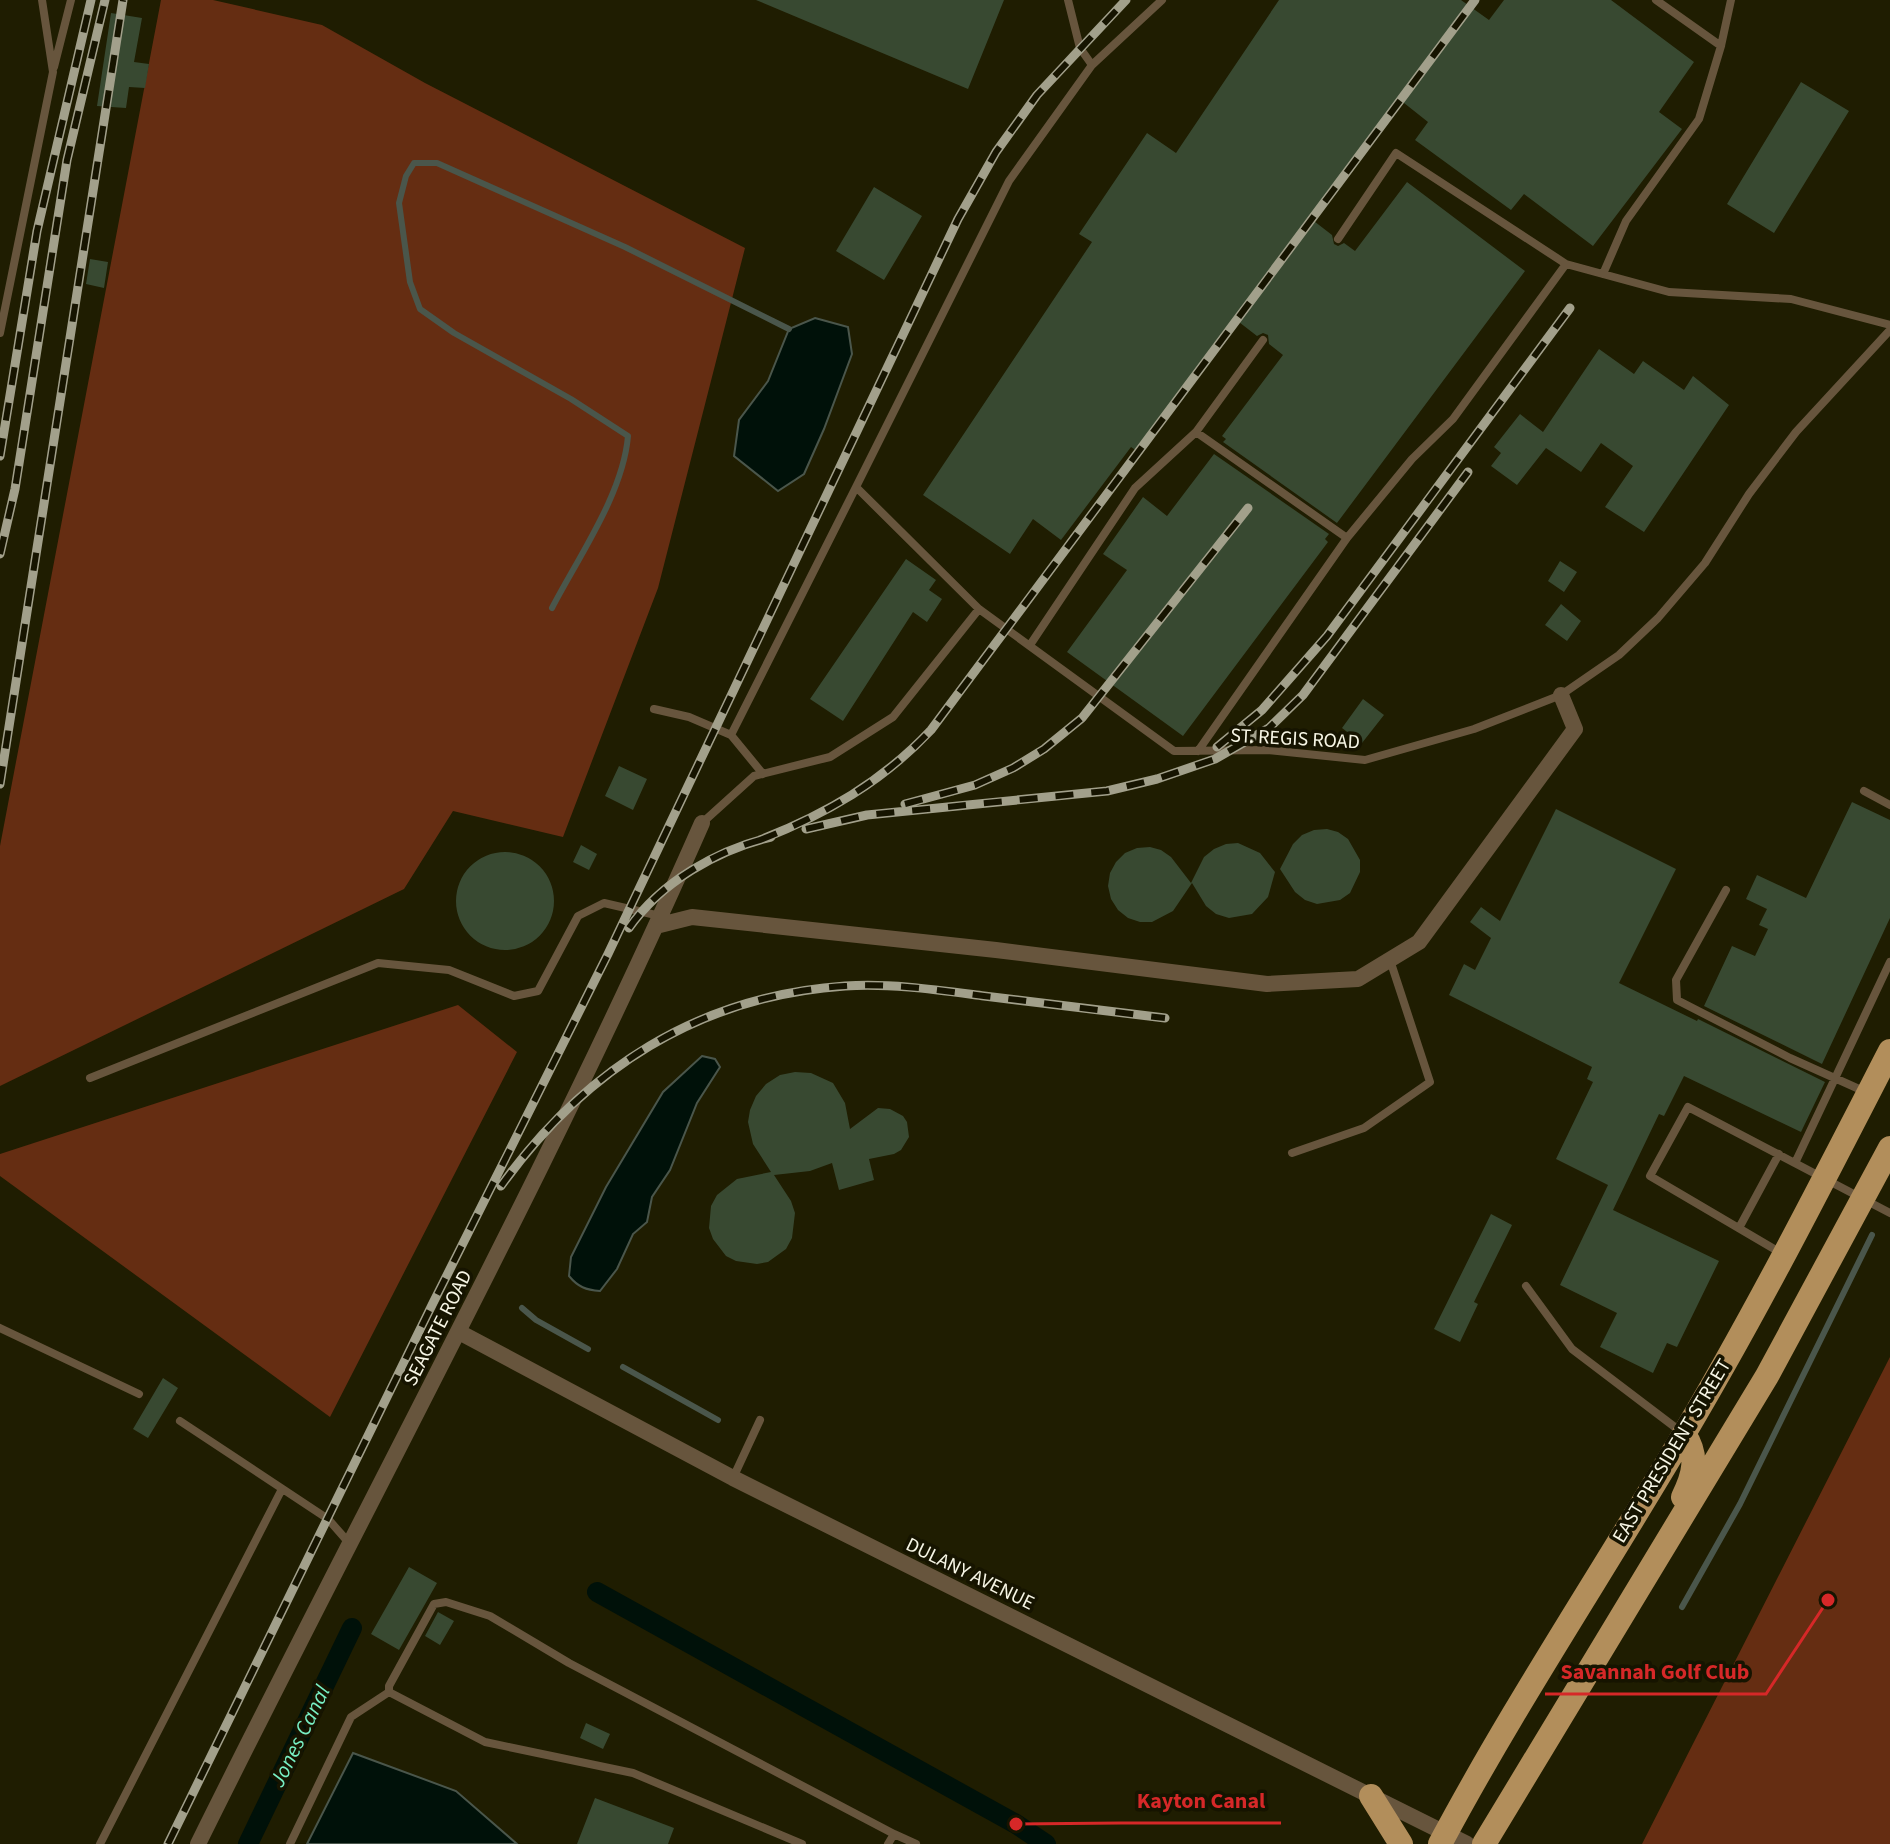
<svg xmlns="http://www.w3.org/2000/svg" width="1890" height="1844" viewBox="0 0 1890 1844" font-family="'Source Sans 3',sans-serif">
<rect width="100%" height="100%" fill="#1f1d01"/>
<path fill="#652d12" d="M161,0H213L322,25L425,83L745,248L658,588L563,837L453,811L404,889L0,1086V846Z
M458,1005L517,1052L330,1417L0,1176V1154Z
M1890,1357V1844H1642Z"/>
<path fill="#001109" stroke="#4a564b" stroke-width="2" d="M815,318L848,327L852,354L824,429L804,474L778,491L734,456L739,420L768,381L789,329Z
M702,1056L715,1059L720,1067L697,1103L670,1170L652,1197L647,1222L633,1234L617,1269L600,1291C586,1290 578,1287 569,1276L571,1257L606,1187L663,1092Z
M353,1753L456,1791L517,1844H307Z"/>
<g fill="none" stroke-linecap="round" stroke-linejoin="round">
<path stroke="#4a564b" stroke-width="6" d="M552,608C579,556 623,494 628,436L571,399L454,333L420,309L410,282L399,203L406,176L414,163H437L625,247L789,329
M522,1308L536,1320L588,1349
M623,1367L718,1420
M1682,1607L1740,1504L1872,1235"/>
<path stroke="#001109" stroke-width="20" d="M597,1592L1016,1824L1046,1844
M248,1844L352,1628"/>
</g>
<path fill="#384931" d="M756,0H1004L968,89Z
M1279,0H1461L1489,20L1504,0H1611L1694,62L1659,112L1682,129L1593,246L1524,194L1511,210L1415,140L1428,122L1399,99L1310,218L1332,235L1334,244L1338,246L1344,243L1355,251L1407,182L1525,271L1337,523L1223,442L1226,439L1222,436L1283,355L1269,344L1268,335L1263,333L1257,336L1235,319L1137,451L1131,447L1061,540L1033,519L1010,554L923,495L1092,242L1079,234L1147,133L1176,153Z
M111,13L142,18L134,62L149,64L145,88L129,87L126,108L97,106Z
M1801,82L1849,111L1774,233L1727,204Z
M874,187L922,216L884,280L836,251Z
M90,259L108,262L104,288L86,284Z
M1599,349L1634,374L1643,361L1684,390L1693,376L1729,405L1644,532L1605,507L1633,466L1601,443L1581,472L1546,448L1517,485L1491,466L1501,453L1494,447L1520,414L1543,432Z
M1214,454L1329,534L1325,539L1328,542L1183,736L1067,652L1127,570L1103,554L1143,497L1167,516Z
M906,559L936,580L929,590L942,599L927,622L913,612L843,721L810,699Z
M1560,561L1577,572L1564,592L1548,581Z
M1561,604L1581,621L1567,641L1545,625Z
M1363,699L1384,715L1362,743L1342,728Z
M619,766L647,779L633,810L605,796Z
M1852,802L1890,820V918L1822,1064L1704,1006L1732,946L1755,956L1768,929L1759,925L1767,909L1746,899L1757,875L1806,898Z
M1556,809L1676,869L1619,983L1697,1021L1698,1019L1825,1082L1801,1132L1684,1076L1664,1116L1659,1114L1613,1210L1719,1261L1677,1347L1667,1343L1653,1373L1600,1347L1617,1313L1560,1285L1608,1185L1556,1159L1593,1082L1587,1079L1592,1067L1449,995L1464,964L1475,970L1491,938L1470,922L1481,907L1500,921Z
M1327,829L1338,832L1348,839L1360,860V872L1350,893L1340,900L1317,904L1305,900L1295,892L1280,869L1293,844L1302,835L1314,830Z
M1238,843L1260,853L1275,872L1268,897L1252,914L1229,918L1216,914L1206,906L1192,883L1173,911L1152,922H1140L1128,918L1118,910L1111,899L1108,886L1110,873L1116,862L1125,853L1137,848L1150,847L1161,850L1171,857L1191,883L1204,857L1214,849L1226,844Z
M581,845L597,854L589,870L573,862Z
M456 901a49 49 0 1 1 98 0a49 49 0 1 1-98 0Z
M795,1072L811,1073L833,1083L845,1103L850,1129L878,1108L890,1109L903,1116L907,1122L909,1137L901,1150L894,1154L869,1159L874,1180L839,1190L832,1163L810,1171L774,1175L791,1201L795,1213L792,1238L786,1249L768,1262L757,1264L736,1261L726,1256L713,1239L709,1228L711,1206L717,1195L737,1179L771,1172L753,1144L748,1122L750,1110L756,1096L766,1084L780,1075Z
M1491,1214L1512,1225L1474,1302L1478,1304L1460,1342L1434,1329Z
M163,1378L178,1388L148,1438L133,1429Z
M409,1567L437,1583L399,1650L371,1634Z
M438,1612L454,1621L440,1645L425,1636Z
M586,1723L610,1734L603,1749L580,1738Z
M595,1798L674,1828L668,1844H577Z"/>
<g fill="none" stroke-linecap="round" stroke-linejoin="round">
<path stroke="#67553d" stroke-width="8" d="M1068,0L1080,48L1092,65
M1656,0L1721,46
M54,67L71,0
M1338,239L1396,153L1566,264L1453,419L1412,459L1347,538
M1566,264L1669,292L1791,299L1890,325
M1603,274L1626,221L1699,119L1721,46L1731,0
M0,333L53,72L42,0
M1196,432L1263,340
M979,609L856,487L1009,181L1092,65L1162,0
M1030,645L1135,488L1196,432L1347,538L1198,751
M654,709L689,717L731,735L763,774
M731,735L856,487
M1864,791L1890,805
M702,823L754,776L830,757L893,717L979,609L1174,751L1268,750L1365,760L1474,729L1561,695L1619,655L1658,618L1705,563L1749,494L1796,432L1890,330
M1726,890L1676,980L1677,1000L1790,1058L1868,1093
M90,1078L378,963L449,970L514,996L538,991L578,916L604,903L660,916
M1292,1153L1364,1128L1430,1082L1390,960
M1795,1163L1890,962
M1739,1228L1779,1154
M1781,1253L1650,1176L1688,1107L1890,1213
M1526,1286L1572,1349L1680,1431
M0,1328L139,1394
M180,1421L328,1519L350,1544
M733,1478L760,1420
M100,1844L282,1489
M290,1844L351,1717L389,1692
M802,1844L633,1773L485,1742L389,1692V1686L434,1604L446,1602L490,1616L569,1663L894,1834
M888,1844L894,1834L916,1844"/>
<path stroke="#67553d" stroke-width="16" d="M656,926L692,917L996,950L1267,984L1358,979L1419,942L1575,729L1561,695
M459,1332L733,1478L1467,1844
M198,1844C366,1504 549,1171 702,823"/>
<path stroke="#b28e5b" stroke-width="24" d="M1683,1497C1694,1475 1699,1456 1684,1434
M1371,1796L1401,1844
M1440,1844C1514,1705 1601,1575 1681,1439C1756,1313 1823,1181 1890,1051
M1484,1844L1767,1376L1890,1148"/>
<defs>
<path id="rail" d="M0,456L37,231L91,0
M0,554L15,489L67,160L105,0
M1217,747L1262,710L1327,636L1570,308
M0,784L123,0
M905,804L975,785L1013,768L1044,749L1082,718L1248,508
M806,829L867,815L1107,791L1157,779L1215,759L1269,728L1303,695L1468,472
M760,840C826,814 882,782 931,730L1475,0
M629,928C661,882 717,850 771,837
M501,1186C585,1069 699,996 845,986C891,983 938,990 984,996C1044,1003 1104,1011 1165,1018
M168,1844L433,1303L608,954L958,219L996,152L1037,95L1126,0"/>
</defs>
<use href="#rail" stroke="#a2a08b" stroke-width="9"/>
<use href="#rail" stroke="#161400" stroke-width="6" stroke-dasharray="18" stroke-linecap="butt"/>
</g>
<g text-anchor="middle" dominant-baseline="central" stroke-width="7" stroke-linejoin="round" paint-order="stroke">
<g font-size="20" fill="#f7f6e5" stroke="#161400">
<text transform="translate(1295 739) rotate(3)">ST. REGIS ROAD</text>
<text transform="translate(438 1328) rotate(-63)">SEAGATE ROAD</text>
<text transform="translate(1672 1451) rotate(-59)">EAST PRESIDENT STREET</text>
<text transform="translate(970 1574) rotate(26)">DULANY AVENUE</text>
</g>
<g font-size="22" font-style="italic" fill="#78efc4" stroke="#161400">
<text transform="translate(300 1736) rotate(-64)">Jones Canal</text>
</g>
</g>
<path fill="none" stroke="#d62828" stroke-width="3" d="M1828 1600L1766 1694H1545M1016 1824L1121 1823H1281"/>
<g fill="#d62828" stroke="#161400" stroke-width="3">
<circle cx="1828" cy="1600" r="8"/>
<circle cx="1016" cy="1824" r="8"/>
</g>
<g font-size="22" text-anchor="middle" font-weight="bold" fill="#d62828" stroke="#161400" stroke-width="7" stroke-linejoin="round" paint-order="stroke">
<text x="1655" y="1679">Savannah Golf Club</text>
<text x="1201" y="1808">Kayton Canal</text>
</g>
</svg>
